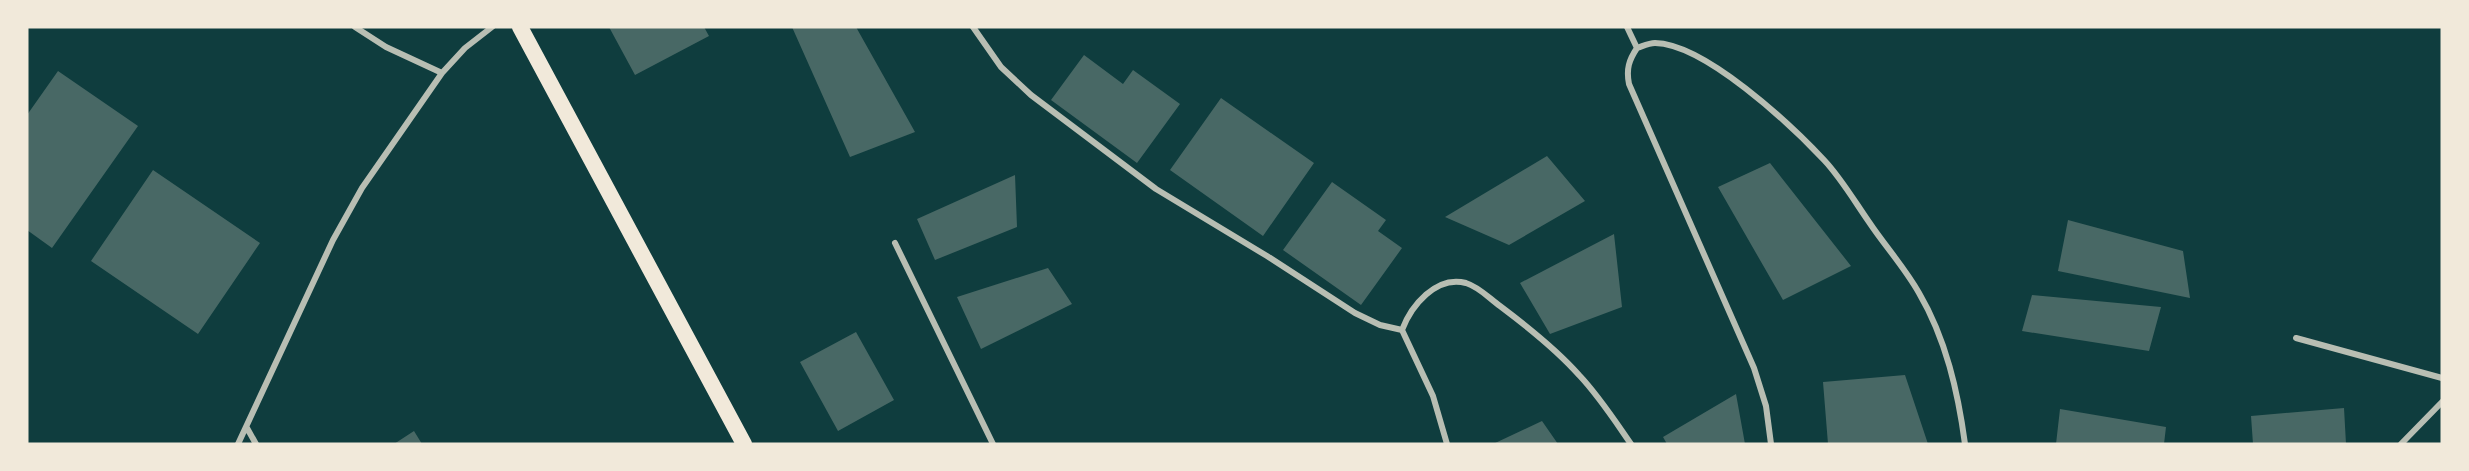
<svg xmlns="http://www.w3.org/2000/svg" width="2469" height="471" viewBox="0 0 2469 471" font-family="Manrope,sans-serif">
<rect width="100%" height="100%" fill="#0f3d3e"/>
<path fill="#486865" d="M609,27H704L709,36L635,75Z
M792,27H856L915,132L850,157Z
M1084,55L1123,84L1133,70L1180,104L1137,163L1051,100Z
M58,71L138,126L52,248L27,230V115Z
M1221,98L1314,163L1263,236L1170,170Z
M1547,156L1585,201L1509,245L1445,217Z
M1770,163L1851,266L1783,300L1718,187Z
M153,170L260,243L198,334L91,261Z
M1015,175L1017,227L935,260L917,219Z
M1332,182L1386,220L1378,231L1402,248L1361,305L1283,250Z
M2068,220L2183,251L2190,298L2058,271Z
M1614,234L1622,307L1550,334L1520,283Z
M1048,268L1072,304L981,349L957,297Z
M2032,295L2161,307L2149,351L2022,331Z
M856,332L894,400L838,431L800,362Z
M1905,375L1928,444H1828L1823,382Z
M1736,394L1745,444H1667L1663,437Z
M2344,408L2346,444H2253L2251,416Z
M2060,409L2166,427L2164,444H2056Z
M1542,421L1558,444H1493Z
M414,431L422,444H394Z"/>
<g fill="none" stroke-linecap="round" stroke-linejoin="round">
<path stroke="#b8beb3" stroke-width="6" d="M355,27L386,47L442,73
M973,27L1001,67L1031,95L1156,189L1267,256L1355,313L1380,325L1402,330
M1627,27L1637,48C1643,46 1649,43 1655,43C1705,44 1790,124 1824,160C1841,178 1855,202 1869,222C1885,246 1905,268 1919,293C1946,339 1958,392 1965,444
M1637,48C1629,60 1626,69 1629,84L1754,368L1766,406L1771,444
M895,243L993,444
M2296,338L2442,378
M247,428L256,444
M238,444L333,240L362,188L442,73L465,48L492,27
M1447,444L1433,396L1402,330C1411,306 1436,275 1466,283C1479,287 1489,298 1500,306C1528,327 1556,349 1579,375C1599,396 1615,421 1631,444
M2401,444L2442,402"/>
<path stroke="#f1e9da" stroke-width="16" d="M520,27L744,444"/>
</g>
<rect width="2469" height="471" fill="none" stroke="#f1e9da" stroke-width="57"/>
</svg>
